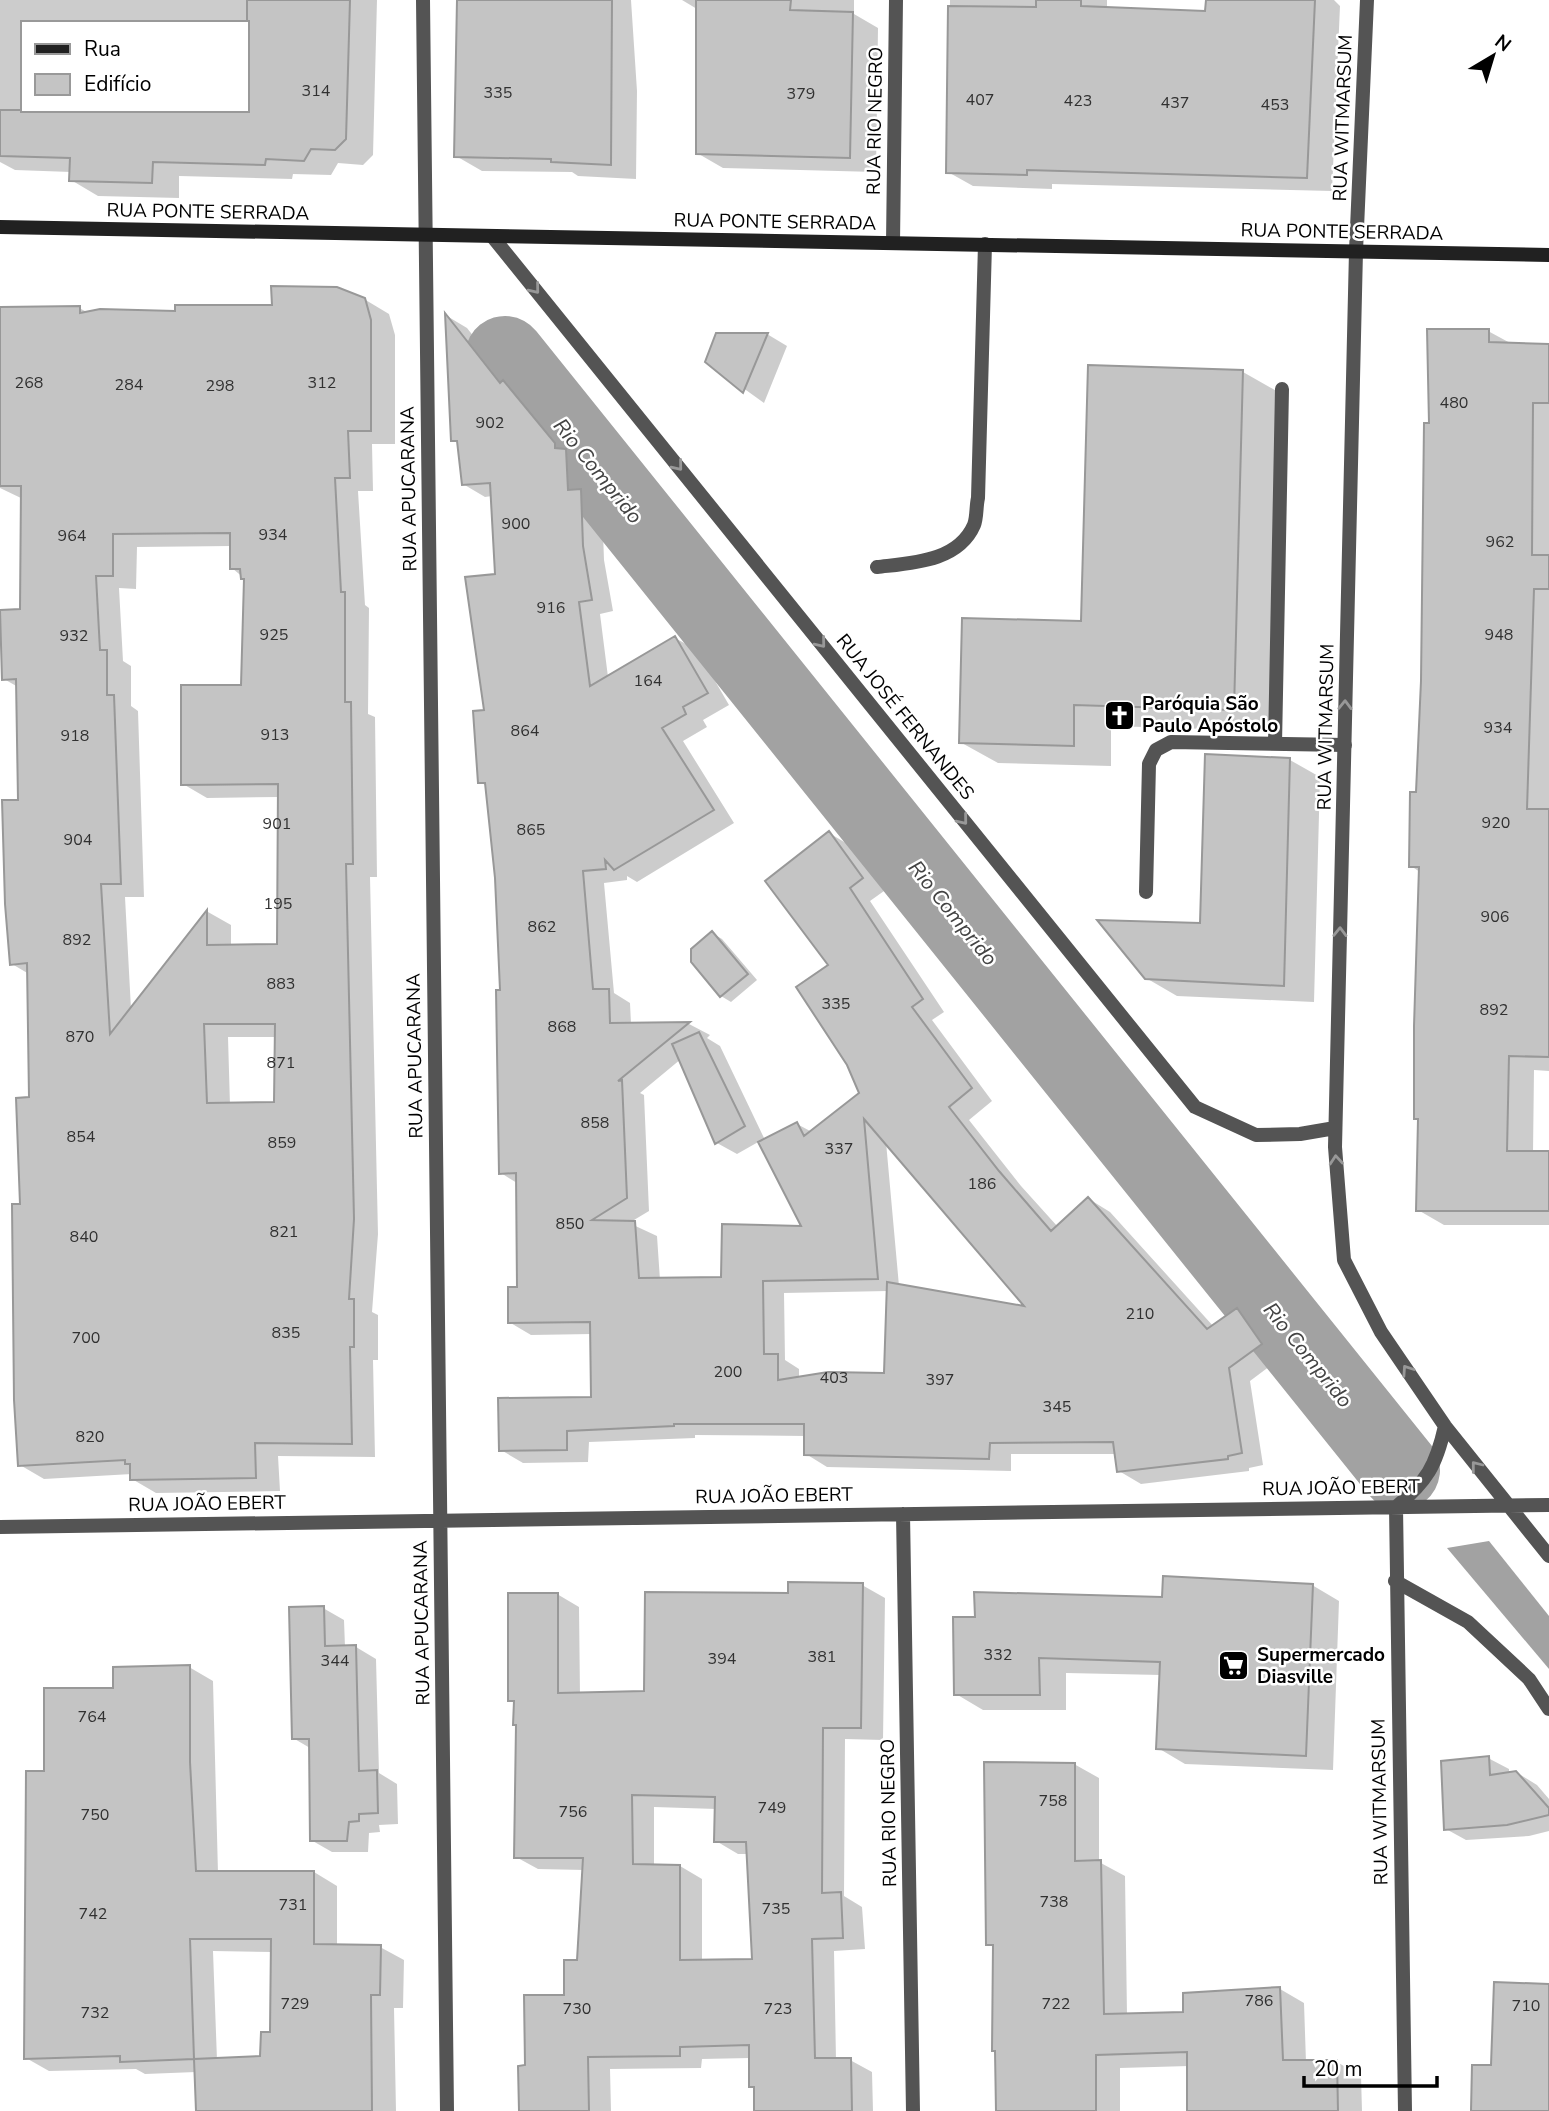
<svg xmlns="http://www.w3.org/2000/svg" width="1549" height="2111" viewBox="0 0 1549 2111" font-family="'Nunito Sans',sans-serif">
<rect width="100%" height="100%" fill="#fff"/>
<path fill="#a2a2a2" d="M1489,1541L1549,1616V1669L1447,1548Z"/>
<path fill="#0003" fill-rule="evenodd" d="M0,0H377L373,155L363,165L338,163L331,175L293,174L292,179L179,176V198L98,196L71,180V172L15,170L0,162ZM23,23H247V110H23Z
M459,0H631L637,91L636,179L578,176L572,172L482,171L456,156Z
M682,0H854V14L878,28L876,172L723,168L697,153V9Z
M950,0H1107V9L1206,13L1208,0H1334L1340,6L1332,191L1052,184V189L973,186L948,172Z
M364,299L389,314L395,335V444H372L373,491H358L365,605L369,608L368,714L375,717L377,877H370L378,1234L372,1312L378,1315V1360H373L375,1457L278,1456L280,1491L156,1493L132,1479V1474L44,1479L20,1465L22,1205L31,1099L29,974L12,964L20,801L18,687L4,679L21,611L23,499L0,488V309L79,308L89,313L177,312ZM232,546V568L245,579L243,686L183,784L207,798L280,797L278,946H231V925L208,912L131,1009L125,897H144L138,711L131,706V666L123,661L119,588L136,589L137,547ZM228,1037H277L276,1104L230,1105Z
M447,316L467,328L516,390L525,395L575,456L588,463L589,496L602,504L604,560L613,611L600,614L608,677L675,638L697,650L729,705L703,720L707,727L683,741L734,823L637,882L627,876V880L604,883L614,993L630,1003L631,1024H689L710,1035L707,1038L720,1046L765,1140L797,1124L812,1132L861,1093L830,966L829,833L851,846L884,891L870,901L944,1012L932,1020L992,1101L969,1120L1021,1186L1058,1227L1089,1199L1110,1212L1214,1327L1237,1310L1259,1322L1282,1357L1250,1381L1263,1465L1249,1468V1471L1141,1484L1119,1471L1116,1454H1011V1471L827,1467L806,1454V1436L695,1435V1438L589,1442L588,1462L523,1463L501,1450L593,1398L592,1334L531,1335L509,1322L519,1288L517,1183L501,1173L502,992L497,878L487,786L480,782L496,575L492,496L485,497L463,484L459,443L453,440ZM681,1059L717,1143L737,1154L760,1141L804,1228L722,1279L660,1280L657,1236L629,1223L649,1211L644,1095L640,1093ZM886,1142L1028,1309L899,1286ZM888,1291L886,1375L799,1378V1369L785,1360L784,1293Z
M1488,331L1512,344L1549,345V1071L1534,1070L1533,1153H1549V1225H1444L1418,1210L1420,1121L1416,1118L1420,872L1411,866L1418,794L1431,425Z
M767,334L787,346L764,403L707,362Z
M1243,372L1280,393L1271,731L1111,726V766L998,763L960,742L1083,623Z
M1290,760L1320,777L1314,1002L1177,996L1146,978L1202,925Z
M712,933L722,939L757,980L731,1002L721,996Z
M862,1585L885,1598L883,1740L845,1739L844,1896L862,1907L865,1949L834,1951L836,2060H850L872,2072L873,2111H756V2089L750,2086V2058L702,2059L701,2068L610,2069L611,2111H521L579,1961L584,1870L538,1869L516,1857L518,1726L514,1724L515,1703L510,1700L557,1594L579,1607L580,1695L646,1693L790,1595ZM654,1807L716,1809V1841L738,1854H749L754,1961H702V1879L680,1866H654Z
M1312,1585L1339,1601L1333,1770L1185,1764L1158,1748L1161,1675L1066,1673V1710H983L956,1694L1164,1599Z
M323,1608L344,1620L345,1647H356L376,1659L379,1773L397,1784L398,1824L379,1825L380,1832L369,1833L368,1852H332L311,1840L310,1748L293,1738Z
M189,1667L213,1681L218,1873L314,1872L337,1886V1946L380,1947L404,1960L403,2008H394L396,2111H198L196,2072L145,2074L136,2069L49,2071L26,2058L46,1773L115,1690ZM213,1951L272,1952V2034L262,2058L217,2060Z
M1488,1758L1509,1769V1773L1516,1772L1537,1785L1549,1799V1831L1529,1836L1466,1840L1446,1829Z
M1074,1764L1099,1778V1862L1125,1876L1127,2015L1185,2014L1280,1989L1304,2003L1306,2062H1337L1361,2076L1362,2111H1189V2066L1120,2068V2111H997L995,1948L988,1944Z"/>
<g fill="none" stroke-linecap="round" stroke-linejoin="round">
<path stroke="#a2a2a2" stroke-width="80" d="M505,356L1400,1470"/>
</g>
<path fill="#c4c4c4" stroke="#989898" stroke-width="2" fill-rule="evenodd" d="M247,0H350L346,139L335,150L311,149L304,161L266,159L265,165L153,162L152,183L69,181L70,158L0,156V110H247Z
M457,0H612L611,165L551,162V159L454,157Z
M696,0H791L790,10L853,12L850,158L696,154Z
M1036,0H1081V6L1205,11L1206,0H1315L1307,178L1027,170V175L946,173L948,6L1036,7Z
M271,286L337,287L365,298L371,320V431H348L350,478H335L341,592H345V702H351L353,864H346L354,1219L349,1299H354V1347H350L352,1444L255,1443L256,1478L130,1480V1464H125V1460L18,1466L14,1400L12,1204H20L16,1098L29,1097L27,963L10,965L5,904L2,800H18L16,679L2,680L0,610L20,609L21,486H0V307L80,306V313L100,309L175,311V305H272ZM230,533V569H240L241,579H244L241,685H181V785L278,784L277,944L207,945V910L110,1034L101,884H121L114,695H107V650H100L96,576H113V534ZM204,1024H275L274,1102L207,1103Z
M445,313L500,383L503,380L555,443V448L566,449L568,490L581,489L583,546L592,600L579,602L590,686L675,636L708,693L683,707L686,714L662,728L714,810L614,870L605,860L606,869L583,871L593,989H609L610,1023L690,1022L618,1081L622,1080L627,1198L592,1220L635,1221L639,1278L721,1277L722,1224L801,1226L758,1142L797,1122L804,1136L859,1093L847,1065L796,987L828,965L765,881L829,831L863,878L850,888L923,999L912,1007L972,1088L949,1107L999,1171L1051,1231L1088,1197L1207,1329L1237,1308L1262,1344L1229,1368L1242,1453L1228,1456V1459L1117,1472L1113,1442L990,1443L989,1459L804,1455V1424H674V1426L567,1431V1450L499,1451L498,1398L591,1397L590,1322L508,1323V1287H517L516,1173L499,1174L496,990H500L495,878L485,783H478L473,711L484,710L465,577L495,574L490,483L462,485L457,441H451ZM864,1119L1024,1306L887,1282L884,1373L828,1372L778,1380V1354H764L763,1281L878,1279Z
M1427,329H1489V342L1549,344V403H1533L1532,555H1549V589H1534L1527,809H1549V1057L1509,1056L1507,1151H1549V1211H1416L1418,1119H1414V1026L1419,867H1409L1410,792H1416L1421,681L1424,423H1429Z
M716,333H768L743,393L705,362Z
M1088,365L1243,370L1234,710L1074,705V746L959,743L962,618L1081,621Z
M1205,754L1290,758L1284,986L1145,979L1097,920L1200,923Z
M712,931L748,974L720,997L691,962V949Z
M699,1032L745,1126L715,1144L672,1044Z
M1163,1576L1313,1584L1306,1756L1156,1749L1160,1662L1039,1658L1040,1695H954L953,1617H975L974,1592L1162,1597Z
M788,1582L863,1583L861,1728H823L822,1893L841,1892L843,1938L812,1939L815,2058H851L852,2111H754V2087H749V2045L680,2047V2056L588,2057L589,2111H519L518,2066L525,2065L524,1995H564V1960H577L583,1858H514L516,1725H513L514,1701H508V1593H558V1693L644,1691L645,1592L788,1593ZM632,1795L715,1797L714,1842H746L752,1959L680,1960V1865L633,1864Z
M324,1606L325,1646L356,1645L359,1771L377,1770L378,1813L359,1814V1821L349,1822L347,1841H310L309,1739H292L289,1607Z
M190,1665V1762L196,1871H314V1944L381,1945L380,1995H371L372,2111H196L194,2059L260,2056L261,2032H270L271,1939H190L194,2059L120,2062V2056L24,2059L26,1771H44V1688H113V1667Z
M1489,1756L1490,1775L1516,1771L1549,1808V1815L1507,1825L1444,1830L1441,1761Z
M984,1762L1075,1763V1861L1101,1860L1104,2014L1183,2012V1993L1280,1987L1283,2060H1337L1338,2111H1187V2052L1096,2055V2111H996L995,2051H992L993,1945H986Z
M1494,1982L1549,1984V2111H1471L1472,2065H1491Z"/>
<g fill="none" stroke-linecap="round" stroke-linejoin="round">
<path stroke="#545454" stroke-width="14" d="M877,567C911,563 958,562 974,525C977,518 976,506 978,498L985,244
M1275,744L1282,389
M1146,892L1149,764L1156,750L1171,742L1345,745"/>
<path stroke="#545454" stroke-width="14" d="M423,0L447,2111
M1367,0L1356,251L1335,1147L1344,1260L1381,1332L1445,1426L1549,1556
M492,236L1195,1107L1256,1135L1300,1134L1335,1128
M893,243L896,0
M1396,1507L1405,2111
M1396,1507C1427,1481 1436,1466 1445,1426
M903,1514L913,2111
M0,1527L1549,1505
M1395,1581L1468,1622L1529,1679L1549,1709"/>
<path stroke="#212121" stroke-width="14" d="M0,227L1549,255"/>
</g>
<defs><path id="oneway-chevron" d="M-2-3.5L2.5 0L-2 3.5" fill="none" stroke-width="1.6" stroke-linecap="round" stroke-linejoin="round" transform="scale(1.75)"/></defs>
<g stroke="#989898">
<use href="#oneway-chevron" transform="translate(535 289) rotate(51)"/>
<use href="#oneway-chevron" transform="translate(678 466) rotate(51)"/>
<use href="#oneway-chevron" transform="translate(821 643) rotate(51)"/>
<use href="#oneway-chevron" transform="translate(1345 705) rotate(-89)"/>
<use href="#oneway-chevron" transform="translate(963 820) rotate(51)"/>
<use href="#oneway-chevron" transform="translate(1340 932) rotate(-89)"/>
<use href="#oneway-chevron" transform="translate(1336 1160) rotate(-95)"/>
<use href="#oneway-chevron" transform="translate(1407 1370) rotate(-124)"/>
<use href="#oneway-chevron" transform="translate(1476 1466) rotate(-128)"/>
</g>
<defs>
<symbol id="church-square" viewBox="-11 -11 22 22"><rect x="-9" y="-9" width="18" height="18" rx="4" fill="#000" stroke="#fff"/><path d="M-1.2-6h2.4v3.5h3.3v2.4h-3.3V6h-2.4V-.1h-3.3v-2.4h3.3Z" fill="#fff"/></symbol>
<symbol id="supermarket-square" viewBox="-11 -11 22 22"><rect x="-9" y="-9" width="18" height="18" rx="4" fill="#000" stroke="#fff"/><path d="M-6-5.5h2.5l.6 2H6L4.5 2H-2.5L-4.4-4H-6ZM-1.5 3.2a1.3 1.3 0 1 0 .1 0ZM3 3.2a1.3 1.3 0 1 0 .1 0Z" fill="#fff"/></symbol>
</defs>
<g fill-rule="evenodd">
<use href="#church-square" x="1102" y="698" width="35" height="35"/>
<use href="#supermarket-square" x="1216" y="1648" width="35" height="35"/>
</g>
<g text-anchor="middle" dominant-baseline="central" stroke-width="5" stroke-linejoin="round" paint-order="stroke">
<g font-size="16" fill="#313131">
<text x="316" y="91">314</text>
<text x="498" y="93">335</text>
<text x="801" y="94">379</text>
<text x="980" y="100">407</text>
<text x="1078" y="101">423</text>
<text x="1175" y="103">437</text>
<text x="1275" y="105">453</text>
<text x="29" y="383">268</text>
<text x="322" y="383">312</text>
<text x="129" y="385">284</text>
<text x="220" y="386">298</text>
<text x="1454" y="403">480</text>
<text x="490" y="423">902</text>
<text x="516" y="524">900</text>
<text x="273" y="535">934</text>
<text x="72" y="536">964</text>
<text x="1500" y="542">962</text>
<text x="551" y="608">916</text>
<text x="274" y="635">925</text>
<text x="1499" y="635">948</text>
<text x="74" y="636">932</text>
<text x="648" y="681">164</text>
<text x="1498" y="728">934</text>
<text x="525" y="731">864</text>
<text x="275" y="735">913</text>
<text x="75" y="736">918</text>
<text x="1496" y="823">920</text>
<text x="277" y="824">901</text>
<text x="531" y="830">865</text>
<text x="78" y="840">904</text>
<text x="278" y="904">195</text>
<text x="1495" y="917">906</text>
<text x="542" y="927">862</text>
<text x="77" y="940">892</text>
<text x="281" y="984">883</text>
<text x="836" y="1004">335</text>
<text x="1494" y="1010">892</text>
<text x="562" y="1027">868</text>
<text x="80" y="1037">870</text>
<text x="281" y="1063">871</text>
<text x="595" y="1123">858</text>
<text x="81" y="1137">854</text>
<text x="282" y="1143">859</text>
<text x="839" y="1149">337</text>
<text x="982" y="1184">186</text>
<text x="570" y="1224">850</text>
<text x="284" y="1232">821</text>
<text x="84" y="1237">840</text>
<text x="1140" y="1314">210</text>
<text x="286" y="1333">835</text>
<text x="86" y="1338">700</text>
<text x="728" y="1372">200</text>
<text x="834" y="1378">403</text>
<text x="940" y="1380">397</text>
<text x="1057" y="1407">345</text>
<text x="90" y="1437">820</text>
<text x="998" y="1655">332</text>
<text x="822" y="1657">381</text>
<text x="722" y="1659">394</text>
<text x="335" y="1661">344</text>
<text x="92" y="1717">764</text>
<text x="1053" y="1801">758</text>
<text x="772" y="1808">749</text>
<text x="573" y="1812">756</text>
<text x="95" y="1815">750</text>
<text x="1054" y="1902">738</text>
<text x="293" y="1905">731</text>
<text x="776" y="1909">735</text>
<text x="93" y="1914">742</text>
<text x="1259" y="2001">786</text>
<text x="295" y="2004">729</text>
<text x="1056" y="2004">722</text>
<text x="1526" y="2006">710</text>
<text x="577" y="2009">730</text>
<text x="778" y="2009">723</text>
<text x="95" y="2013">732</text>
</g>
<g font-size="19" fill="#000" stroke="#fff">
<text transform="translate(1343 118) rotate(-88)">RUA WITMARSUM</text>
<text transform="translate(875 121) rotate(-89)">RUA RIO NEGRO</text>
<text transform="translate(208 212) rotate(1)">RUA PONTE SERRADA</text>
<text transform="translate(775 222) rotate(1)">RUA PONTE SERRADA</text>
<text transform="translate(1342 232) rotate(1)">RUA PONTE SERRADA</text>
<text transform="translate(409 489) rotate(-91)">RUA APUCARANA</text>
<text transform="translate(905 717) rotate(51)">RUA JOSÉ FERNANDES</text>
<text transform="translate(1326 727) rotate(-89)">RUA WITMARSUM</text>
<text transform="translate(415 1056) rotate(-91)">RUA APUCARANA</text>
<text transform="translate(1341 1488) rotate(-1)">RUA JOÃO EBERT</text>
<text transform="translate(774 1496) rotate(-1)">RUA JOÃO EBERT</text>
<text transform="translate(207 1504) rotate(-1)">RUA JOÃO EBERT</text>
<text transform="translate(422 1623) rotate(-91)">RUA APUCARANA</text>
<text transform="translate(1380 1802) rotate(-91)">RUA WITMARSUM</text>
<text transform="translate(889 1813) rotate(-91)">RUA RIO NEGRO</text>
</g>
<g font-size="19" font-weight="bold" fill="#000" stroke="#fff" text-anchor="start">
<text x="1142" y="704">Paróquia São<tspan x="1142" dy="22">Paulo Apóstolo</tspan></text>
<text x="1257" y="1655">Supermercado<tspan x="1257" dy="22">Diasville</tspan></text>
</g>
<g font-size="21" font-style="italic" fill="#434343" stroke="#fff">
<text transform="translate(598 471) rotate(51)">Rio Comprido</text>
<text transform="translate(953 913) rotate(51)">Rio Comprido</text>
<text transform="translate(1308 1355) rotate(51)">Rio Comprido</text>
</g>
</g>
<rect x="21" y="21" width="228" height="91" fill="#ffffff" stroke="#999999" stroke-width="2"/>
<rect x="35" y="44" width="35" height="10" fill="#212121" stroke="#999999" stroke-width="2"/>
<text x="84" y="56" font-size="21" fill="#000000">Rua</text>
<rect x="35" y="74" width="35" height="21" fill="#c4c4c4" stroke="#999999" stroke-width="2"/>
<text x="84" y="91" font-size="21" fill="#000000">Edifício</text>
<g transform="translate(1493 56) rotate(38)" stroke="#ffffff" stroke-width="5" paint-order="stroke">
<path d="M0-5L12 26L0 18L-12 26Z" fill="#000000"/>
<text y="-10" font-size="19" font-weight="bold" text-anchor="middle" fill="#000000">N</text>
</g>
<path d="M1304 2076v10h133v-10" fill="none" stroke="#000000" stroke-width="3.5"/>
<text x="1314" y="2076" font-size="21" fill="#000000" stroke="#ffffff" stroke-width="5" paint-order="stroke">20 m</text>
</svg>
